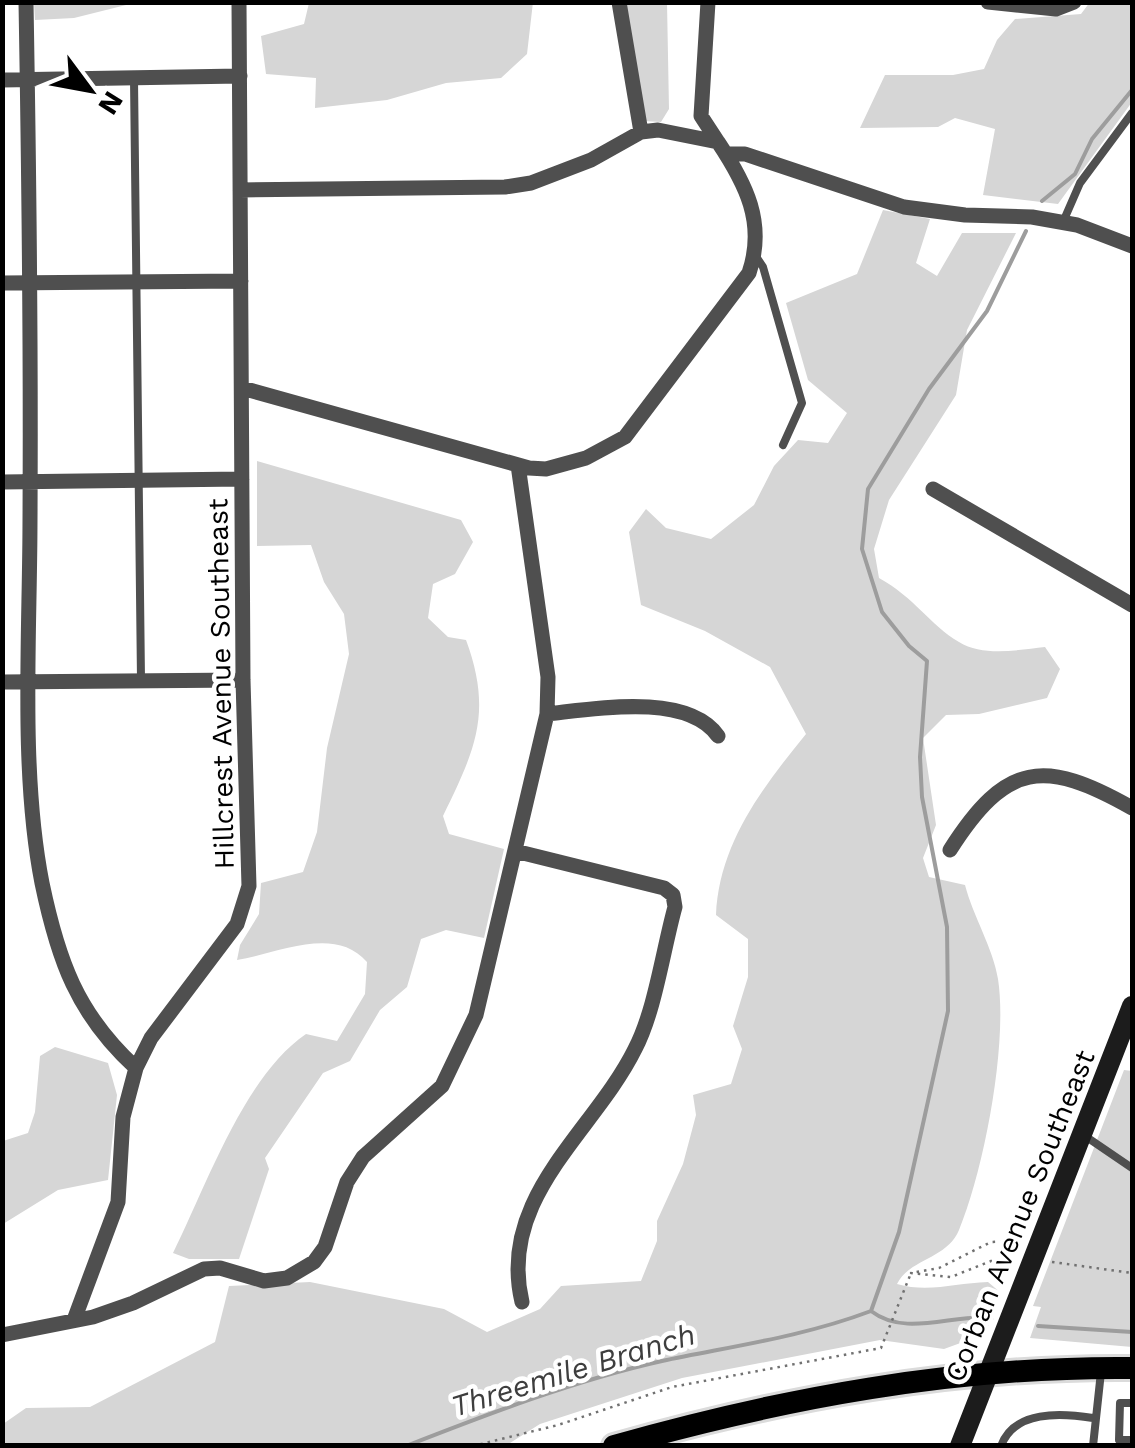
<svg xmlns="http://www.w3.org/2000/svg" width="1135" height="1448" viewBox="0 0 1135 1448" font-family="'Work Sans',sans-serif">
<rect width="100%" height="100%" fill="#fff"/>
<path fill="#d6d6d6" d="M533,2L527,54L501,78L446,83L387,100L315,108L316,78L266,74L261,36L304,24L309,3Z
M1090,2L1132,3V102L1058,204L983,195L995,129L955,118L938,127L860,128L885,75H953L984,69L997,40L1015,19L1081,14Z
M34,3V2L134,3L74,18L35,20Z
M625,3H667L669,109L661,122L644,121Z
M883,210L930,219L916,263L937,276L962,233H1016L967,330L956,395L889,500L874,549L879,578C914,597 930,625 959,642C983,657 1018,650 1045,647L1060,669L1047,698L979,714L946,715L923,738L936,825L923,858L929,877L965,885C973,916 993,948 998,979C1008,1044 984,1170 959,1230C947,1259 909,1259 897,1284C928,1293 956,1283 988,1282L1001,1293L985,1334L944,1349L880,1340L682,1378L540,1424L507,1445L3,1446V1424L26,1408L90,1407L215,1342L229,1286L310,1282L444,1309L487,1332L540,1309L561,1286L641,1281L657,1241V1221L683,1164L696,1115L693,1095L731,1084L742,1049L733,1026L748,977V939L716,915C719,844 762,788 806,734L770,667L705,631L641,605L629,532L646,509L666,528L711,539L754,505L774,466L798,440L828,443L847,413L808,380L786,303L857,274Z
M257,461L461,520L473,542L455,574L433,584L428,618L448,637L466,640C493,713 475,750 443,816L449,834L504,849L484,938L446,930L421,939L407,987L380,1010L350,1061L323,1073L265,1158L269,1169L239,1259H189L173,1253C206,1187 244,1076 306,1034L337,1041L365,994L367,962C335,925 279,953 237,960L240,945L259,914L261,883L303,872L317,832L327,748L349,654L344,614L324,582L311,545L257,546Z
M55,1047L108,1063L117,1095L108,1180L58,1190L3,1224V1141L28,1133L35,1112L40,1056Z
M1124,1070L1132,1071V1347L1030,1338L1041,1307L1033,1306Z"/>
<g fill="none" stroke-linecap="round" stroke-linejoin="round">
<path stroke="#9d9d9d" stroke-width="4" d="M1042,201L1075,174L1092,139L1132,90
M871,1311L899,1232L948,1011L947,927L922,797L920,757L927,661L909,646L882,612L862,549L868,489L929,389L987,311L1026,231
M871,1311C906,1338 954,1313 992,1318
M1038,1326L1132,1332
M406,1446C488,1414 576,1380 662,1361C733,1346 802,1337 871,1311"/>
<defs>
<path id="primary" d="M614,1446C784,1398 956,1366 1132,1368"/>
</defs>
<use href="#primary" stroke="#dbdbdb" stroke-width="28"/>
<path stroke="#717171" stroke-width="2.5" stroke-dasharray="2.5 5" stroke-linecap="butt" d="M1007,1260L991,1261L951,1277L911,1273L939,1268L991,1242L1022,1241
M1052,1262L1132,1273
M473,1446L558,1425L672,1387L881,1348L911,1273"/>
<path stroke="#4f4f4f" stroke-width="8" d="M134,79L141,679
M1063,222L1080,183L1132,113
M755,255L763,267L802,403L783,445
M1085,1136L1132,1168
M1132,1403H1120L1119,1440H1132
M1001,1446C1014,1410 1061,1413 1093,1418
M1093,1446L1101,1372"/>
<path stroke="#4f4f4f" stroke-width="15" d="M26,2C29,175 31,347 30,519C30,633 20,771 42,883C58,960 77,1014 136,1068
M619,2L641,132
M708,2L701,116L718,142
M988,2L1056,9L1074,2
M2,80L240,76
M726,154H745L904,207L965,215L1032,217L1077,225L1132,246
M240,190L505,187L531,183L591,160L641,132L658,130L718,142C746,184 766,223 749,273L625,437L586,458L546,469L529,468L242,388
M2,283L241,281
M2,482L242,479
M933,489L1132,605
M2,682L243,680
M547,714C594,709 687,692 718,736
M950,850C1006,762 1044,758 1132,808
M515,851L664,888L673,895L675,907C663,950 655,1011 635,1049C594,1132 497,1197 522,1302
M74,1320L118,1202L123,1117L136,1068L151,1038L237,924L249,886L243,680L239,2
M2,1335L93,1317L133,1303L204,1269L220,1268L264,1281L287,1278L314,1262L325,1247L347,1182L363,1157L442,1086L476,1015L547,714L548,677L518,465"/>
<path stroke="#1c1c1c" stroke-width="20" d="M960,1446L1132,1006"/>
<use href="#primary" stroke="#000" stroke-width="22"/>
</g>
<g text-anchor="middle" dominant-baseline="central" stroke-width="9" stroke-linejoin="round" paint-order="stroke">
<g font-size="28" fill="#000" stroke="#fff">
<text transform="translate(221 684) rotate(-91)">Hillcrest Avenue Southeast</text>
<text transform="translate(1020 1216) rotate(-68)">Corban Avenue Southeast</text>
</g>
<g font-size="30" font-style="italic" fill="#3e3e3e" stroke="#fff">
<text transform="translate(573 1370) rotate(-17)">Threemile Branch</text>
</g>
</g>
<rect width="1135" height="1448" fill="none" stroke="#000000" stroke-width="10"/>
<g transform="translate(90 90) rotate(122)" stroke="#ffffff" stroke-width="8" paint-order="stroke">
<path d="M0-8L18 38L0 25L-18 38Z" fill="#000000"/>
<text y="-15" font-size="28" font-weight="bold" text-anchor="middle" fill="#000000">N</text>
</g>
</svg>
